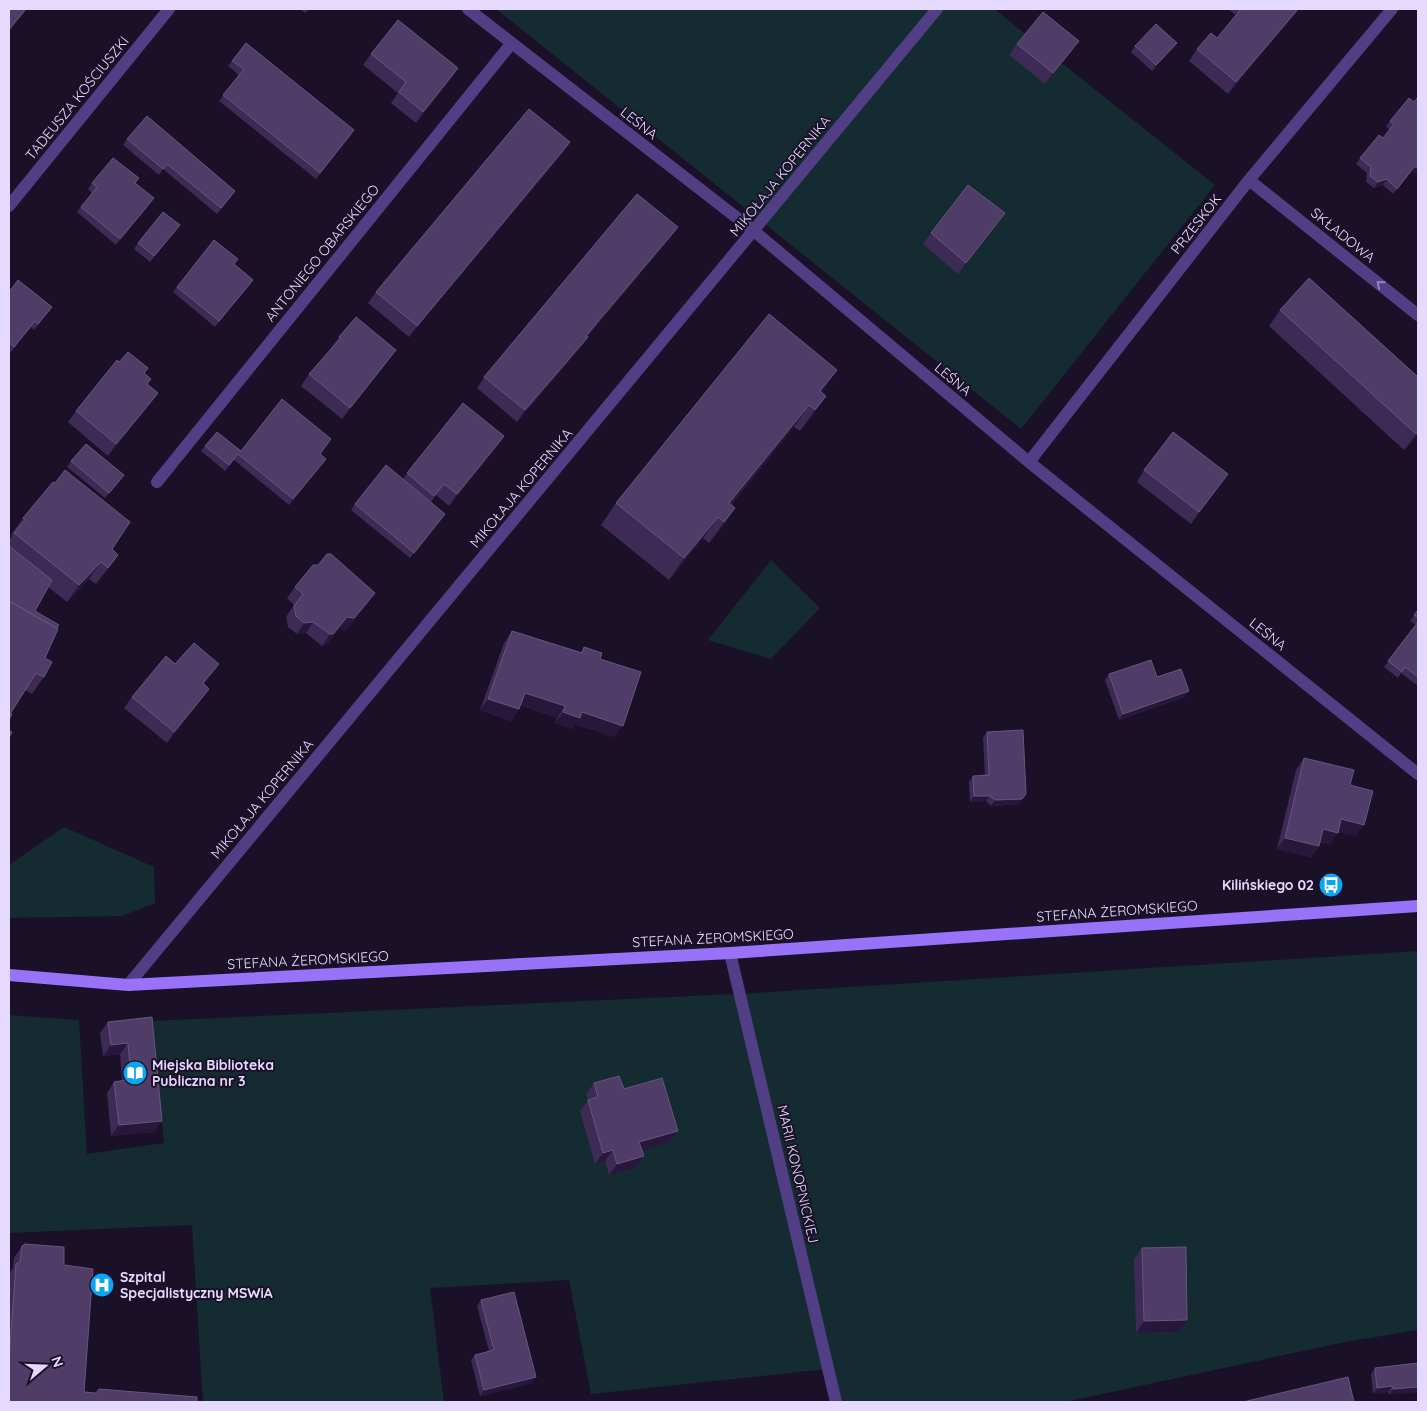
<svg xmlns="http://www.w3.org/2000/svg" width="1427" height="1411" viewBox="0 0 1427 1411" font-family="Quicksand,sans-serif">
<rect width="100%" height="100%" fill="#1a1128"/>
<path fill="#142b31" d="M496,9H994L1215,185L1021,429Z
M771,560L820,608L771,659L708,640Z
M64,827L154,867L155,903L122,916L9,918V865Z
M1418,951V1330L1345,1342L1065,1402H836L827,1369L591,1394L569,1280L430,1288L444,1402H203L192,1225L9,1233V1015L79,1020L87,1154L164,1143L151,1021L756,993Z"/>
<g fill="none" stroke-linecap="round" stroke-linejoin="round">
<path stroke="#523e85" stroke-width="12" d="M468,9L754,231L1029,462L1418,774
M1249,180L1418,315
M9,206L169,9
M1029,462L1249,180L1392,9
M157,482L511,44
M730,953L836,1402
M128,985L937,9"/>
<path stroke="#9873fa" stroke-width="12" d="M9,975L128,985L730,953L1418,906"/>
</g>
<path fill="#3d2a55" d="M300,9H309L305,13Z
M1228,9H1299L1228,94L1189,61L1197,49L1217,38L1236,15Z
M1177,43L1173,48L1152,71L1131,52L1135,46Z
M1017,44L1071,52L1045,84L1009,55Z
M371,54L458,68L450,80L416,123L391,103L398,93L363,65Z
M232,61L350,136L316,179L219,101L239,75L228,66Z
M1418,97V173H1410L1393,194L1383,185L1374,188L1366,182L1367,173L1356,164L1360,158L1383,138L1390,130L1386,126L1390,121L1414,102Z
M127,139L231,197L217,214L163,169L159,175L123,145Z
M570,142L562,154L409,337L368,303L376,292Z
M139,178L135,183L150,204L116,245L77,212L92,193L88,189L92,183Z
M997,224L958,274L923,244L931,233Z
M180,225L150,262L134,249L138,243Z
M678,227L670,238L587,337H588L580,348L517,422L477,388L484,377Z
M238,259L234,264L253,280L215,327L173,292L177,287Z
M9,292L48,312L34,330L31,327L10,353L9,351Z
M1280,310L1418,377V435L1404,450L1269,326Z
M339,337L388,361L342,419L301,386L309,374L331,348Z
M119,362L145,373L147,384L158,393L150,404L108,456L68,422L76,411Z
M822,393L826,396L800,431L794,427L731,505L735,508L720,530L709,543L703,538L669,580L601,525L616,503Z
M504,436L496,448L449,506L436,495L431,502L441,520L410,558L351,510L355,504L403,479L407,473Z
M327,445L320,454L326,459L289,505L234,460L225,471L201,451L205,446L241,451Z
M71,461L120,481L105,498L67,467Z
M1144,470L1228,474L1191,524L1137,482Z
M23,518L112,549L118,555L96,584L89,579L67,602L48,587L35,611L45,658L44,677L32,694L25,690L10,714L9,720V541L12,536L11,535Z
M295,587L375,593L367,604L346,630L340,628L326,645L322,646L306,633L297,634L288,627L286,617L294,605L287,598Z
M1418,610V686L1401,673L1398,678L1384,667L1416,625L1410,621Z
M512,631L581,652L584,647L600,659L615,737L575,724L572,729L555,723L557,718L520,705L519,709L511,721L480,710L504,643Z
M175,664H219L204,684L209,689L201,700L167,743L124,708L132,697Z
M1109,674L1185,697L1119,720L1105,680Z
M987,732L1026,794L1018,804L991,806L986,801L970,802L969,782L973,776L985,775L983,738Z
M1304,758L1350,785L1356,836L1338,832L1330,844L1320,842L1319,846L1311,857L1277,849L1296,770Z
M152,1017L154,1132L111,1136L107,1093L114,1082L122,1081L120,1054L103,1056L100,1033L108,1022Z
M594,1083L678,1131L670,1142L642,1150L644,1156L636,1168L609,1175L605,1161L595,1164L580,1111L588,1100L586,1094Z
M22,1246L64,1265L84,1392L9,1402V1274L13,1268L14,1258Z
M1142,1248L1179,1332L1136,1333L1134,1259Z
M481,1300L532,1383L480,1396L471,1360L475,1355L489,1351L477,1306Z
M1418,1363L1389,1395L1388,1392L1373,1394L1371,1374L1375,1368Z"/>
<path fill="#27183b" d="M1298,9H1299L1228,94L1236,82Z
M1079,41L1071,52L1045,84L1053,73Z
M1177,43L1173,48L1152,71L1156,65Z
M458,68L450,80L416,123L423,112Z
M570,142L562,154L409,337L417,326Z
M1414,167H1418V173H1410L1393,194Z
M1387,179L1383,185L1374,188L1378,182Z
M154,198L150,204L116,245L120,239Z
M1005,213L997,224L958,274L966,263Z
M678,227L670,238L578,347L586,336Z
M588,337L580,348L517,422L525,410Z
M396,350L388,361L342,419L350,408Z
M837,370L822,392L811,406L820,391Z
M158,393L150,404L108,456L116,444Z
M826,396L811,418L800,431L815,410Z
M809,405L794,427L720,518L729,503Z
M1418,431V435L1404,450L1416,434Z
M504,436L496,448L449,506L457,494Z
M326,459L322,465L289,505L293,499Z
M1228,474L1220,485L1191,524L1199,512Z
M735,508L720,530L709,543L724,522Z
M445,514L441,520L410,558L414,553Z
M718,517L703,538L669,580L684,558Z
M118,555L107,571L96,584L108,568Z
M101,562L89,579L67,602L79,585Z
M375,593L367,604L346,630L340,628L326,645L322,646L330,634L347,617Z
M313,622L306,633L297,634L304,623Z
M219,664L211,675L195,695L203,683Z
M209,689L201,700L167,743L174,732Z
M1189,691L1185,697L1119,720L1123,714Z
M525,693L565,706L557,718L517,704Z
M488,699L519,709L511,721L480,710Z
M563,712H582L623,726L615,737L575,724L572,729L555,723Z
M1026,794L1018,804L991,806L995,800Z
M974,796H990L986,801L970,802Z
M1341,819L1364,825L1356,836L1333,831Z
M1323,829L1338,833L1330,844L1316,840Z
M1285,838L1319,846L1311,857L1277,849Z
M128,1043L120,1054L103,1056L111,1045Z
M162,1121L154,1132L111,1136L119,1125Z
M678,1131L670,1142L631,1154L639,1142Z
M613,1150L605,1161L595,1164L603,1153Z
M644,1156L636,1168L609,1175L617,1164Z
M1187,1320L1179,1332L1136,1333L1144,1321Z
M536,1377L532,1383L480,1396L484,1390Z
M1392,1386L1388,1392L1373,1394L1377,1388Z
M1418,1387V1392L1389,1395L1393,1389Z"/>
<path fill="#4f3d67" stroke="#67557f" d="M9,9H26L9,30Z
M1241,9H1298L1236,82L1197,49L1211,33L1217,38Z
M1043,12L1079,41L1053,73L1017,44Z
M398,20L458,68L423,112L399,92L406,82L371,54Z
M1156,24L1177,43L1156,65L1135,46Z
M246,43L354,130L320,173L223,95L244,69L232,61Z
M1418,97V167H1414L1397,189L1387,179L1378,182L1370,176L1371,167L1360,158L1379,135L1383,138L1394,124L1390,121L1409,98L1414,102Z
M529,109L570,142L417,326L376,292Z
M147,116L235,191L221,208L167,164L163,169L127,139Z
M113,158L139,178L135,183L154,198L120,239L81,207L97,187L92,183Z
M968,185L1005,213L966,263L931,233Z
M637,194L678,227L600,319L586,336L588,337L525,410L484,377Z
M163,212L180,225L154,256L138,243Z
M214,240L238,259L234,264L253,280L219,321L177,287Z
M1309,278L1418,377V431L1416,434L1280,310Z
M18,280L52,307L38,324L35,321L14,347L9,342V292Z
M769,314L837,370L820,391L826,396L815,410L809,405L729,503L735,508L724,522L718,517L684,558L616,503Z
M356,317L396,350L350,408L309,374L341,338L339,337Z
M128,352L148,368L144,373L151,379L147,384L158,393L116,444L76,411L117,360L119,362Z
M282,399L331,439L320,454L326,459L293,499L238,454L229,465L205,446L217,432L241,451Z
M463,403L504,436L457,494L444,484L434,496L407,473Z
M1173,432L1228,474L1199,512L1144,470Z
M86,444L124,475L109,493L71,461Z
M386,465L445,514L414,553L355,504Z
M65,470L130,522L112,549L118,555L108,568L101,562L79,585L14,533L25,520L23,518L53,482L55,483Z
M9,546L52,580L35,611L59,625L57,628L9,601Z
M327,554H331L375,593L354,618L347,617L333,634H330L313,622L304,623L296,616L294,606L303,594L295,587L313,565H318Z
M9,601L58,629L45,658L52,662L44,677L36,673L10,714H12L9,720Z
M1418,610V618L1414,615Z
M1418,622V677L1405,667L1402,672L1388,661Z
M512,631L582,653L584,647L602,653L600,659L641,672L623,726L582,712L580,718L563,712L565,706L525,693L519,709L488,699Z
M194,643L219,664L203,683L209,689L174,732L132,697L166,656L175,664Z
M1151,660L1157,677L1181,669L1189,691L1123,714L1109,674Z
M9,730L12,732L9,738Z
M1023,730L1026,794L1022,799L995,800L990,796H974L973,776L989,775L987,732Z
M1304,758L1354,770L1350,785L1373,791L1364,825L1341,819L1338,833L1323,829L1319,846L1285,838Z
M152,1017L162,1121L119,1125L114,1082L131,1079L128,1043L111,1045L108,1022Z
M619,1076L624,1089L662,1078L678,1131L639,1142L644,1156L617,1164L613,1150L603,1153L588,1100L598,1097L594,1083Z
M25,1244L64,1247V1265L93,1269L84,1392L96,1393L99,1389L197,1397V1402H9V1358L16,1264L20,1262L22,1246Z
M1186,1247L1187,1320L1144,1321L1142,1248Z
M514,1292L536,1377L484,1390L475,1355L494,1350L481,1300Z
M1418,1363V1387L1393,1389L1392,1386L1377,1388L1375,1368Z
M1348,1377L1354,1402H1243Z"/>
<defs><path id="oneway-chevron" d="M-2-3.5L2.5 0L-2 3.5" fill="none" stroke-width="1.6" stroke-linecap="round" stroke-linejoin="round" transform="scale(1.25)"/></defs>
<use stroke="#9584bb" href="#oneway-chevron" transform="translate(1380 284) rotate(-141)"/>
<defs>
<symbol id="bus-disc" viewBox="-11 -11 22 22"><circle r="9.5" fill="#0ca5f6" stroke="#1a1128"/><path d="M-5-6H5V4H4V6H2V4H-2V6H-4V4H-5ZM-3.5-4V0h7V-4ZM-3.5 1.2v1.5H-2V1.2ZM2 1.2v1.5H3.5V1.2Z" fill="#fff"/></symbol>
<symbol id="library-disc" viewBox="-11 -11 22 22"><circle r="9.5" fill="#0ca5f6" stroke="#1a1128"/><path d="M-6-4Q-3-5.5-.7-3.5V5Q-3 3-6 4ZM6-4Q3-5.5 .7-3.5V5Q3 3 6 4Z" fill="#fff"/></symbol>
<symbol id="hospital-disc" viewBox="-11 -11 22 22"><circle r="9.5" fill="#0ca5f6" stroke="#1a1128"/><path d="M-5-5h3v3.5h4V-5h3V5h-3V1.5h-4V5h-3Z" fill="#fff"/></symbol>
</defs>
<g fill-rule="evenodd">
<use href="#bus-disc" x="1317" y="871" width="28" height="28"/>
<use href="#library-disc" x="121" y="1059" width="28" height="28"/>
<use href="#hospital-disc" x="88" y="1271" width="28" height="28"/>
</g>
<g text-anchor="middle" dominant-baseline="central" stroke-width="4" stroke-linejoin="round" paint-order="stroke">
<g font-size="14" fill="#e6d9fe" stroke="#1a1128">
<text transform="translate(77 98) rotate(-51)">TADEUSZA KOŚCIUSZKI</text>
<text transform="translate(639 123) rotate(38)">LEŚNA</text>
<text transform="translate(780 176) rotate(-51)">MIKOŁAJA KOPERNIKA</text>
<text transform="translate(1196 224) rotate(-52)">PRZESKOK</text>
<text transform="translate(1343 235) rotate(39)">SKŁADOWA</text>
<text transform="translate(322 253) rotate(-51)">ANTONIEGO OBARSKIEGO</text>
<text transform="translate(953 379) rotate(40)">LEŚNA</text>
<text transform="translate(521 488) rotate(-50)">MIKOŁAJA KOPERNIKA</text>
<text transform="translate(1268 634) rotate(39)">LEŚNA</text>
<text transform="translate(262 799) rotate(-50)">MIKOŁAJA KOPERNIKA</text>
<text transform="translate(1117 911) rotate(-4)">STEFANA ŻEROMSKIEGO</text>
<text transform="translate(713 938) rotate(-3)">STEFANA ŻEROMSKIEGO</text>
<text transform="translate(308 960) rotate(-3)">STEFANA ŻEROMSKIEGO</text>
<text transform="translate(798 1174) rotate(77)">MARII KONOPNICKIEJ</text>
</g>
<g font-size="14" font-weight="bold" fill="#e6d9fe" stroke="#1a1128" text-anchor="start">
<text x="1314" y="885" text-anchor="end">Kilińskiego 02</text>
<text x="152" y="1065">Miejska Biblioteka<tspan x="152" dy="16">Publiczna nr 3</tspan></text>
<text x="120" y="1277">Szpital<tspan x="120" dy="16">Specjalistyczny MSWiA</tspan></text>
</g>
</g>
<rect width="1427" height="1411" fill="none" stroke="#e6d9fe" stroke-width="20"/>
<g transform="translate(45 1366) rotate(71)" stroke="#1a1128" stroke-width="4" paint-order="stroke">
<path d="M0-4L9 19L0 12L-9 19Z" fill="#e6d9fe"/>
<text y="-8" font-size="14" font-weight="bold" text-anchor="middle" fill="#e6d9fe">N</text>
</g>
</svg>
